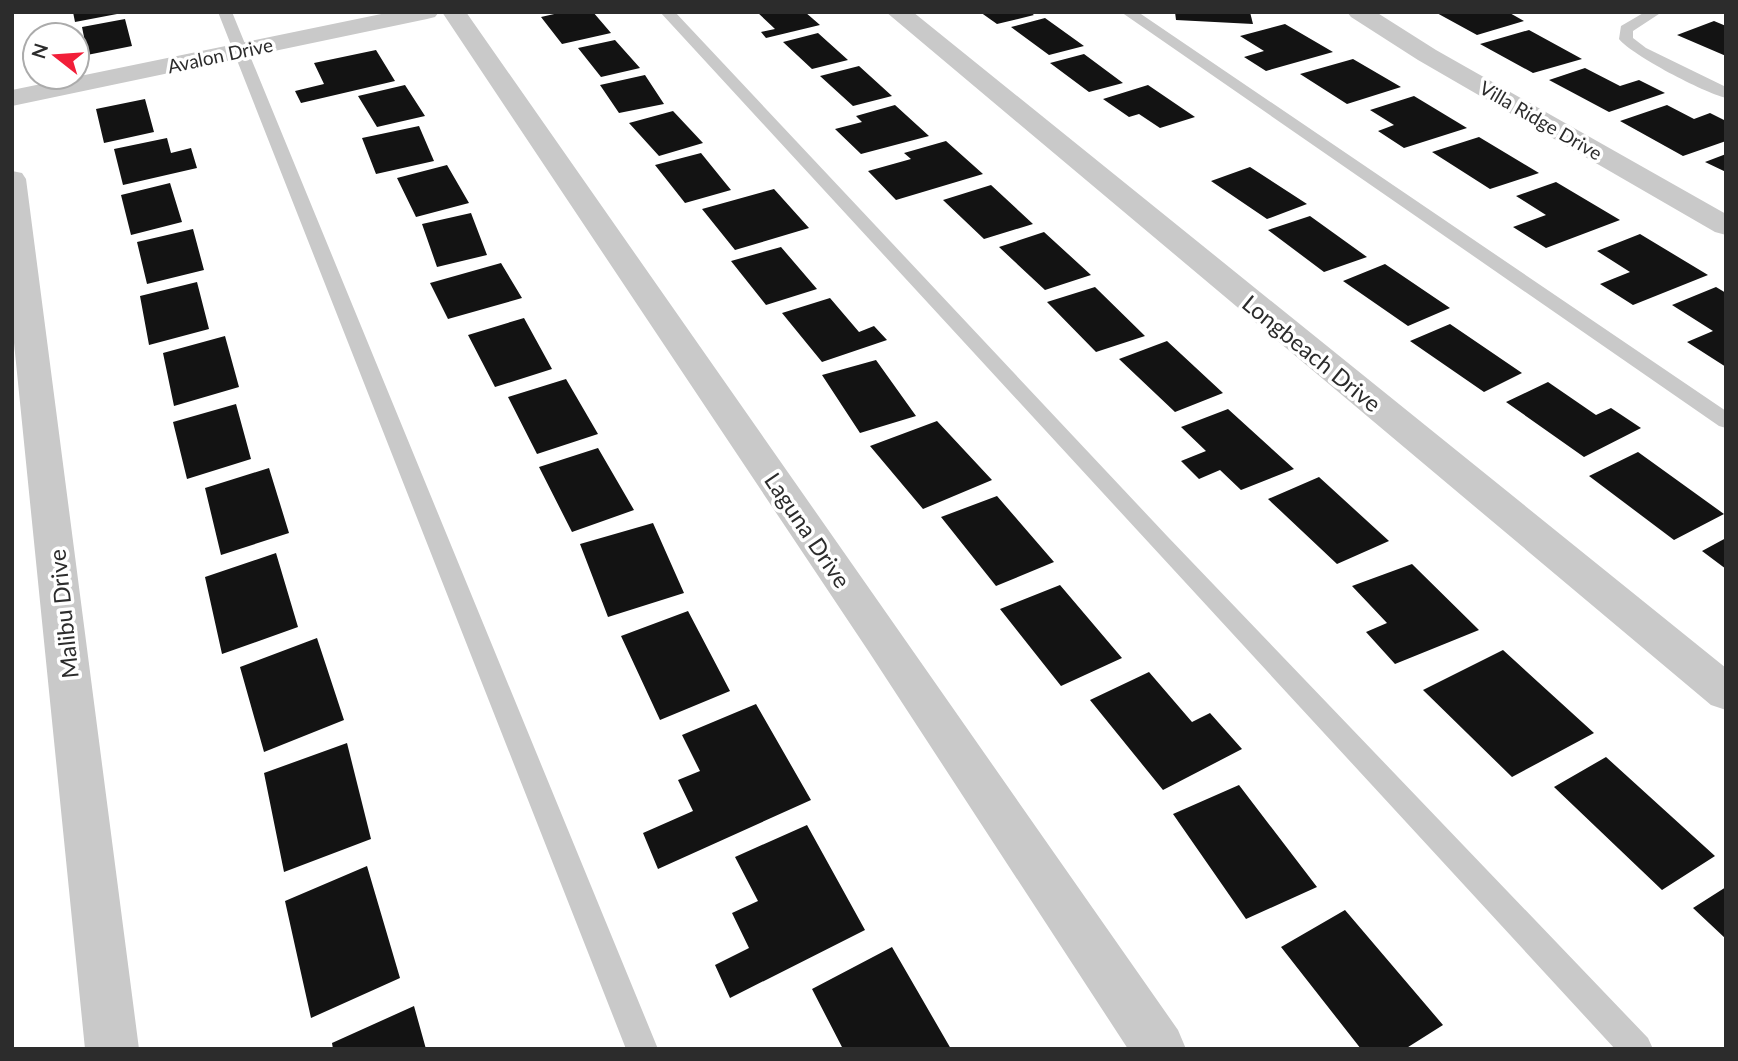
<svg xmlns="http://www.w3.org/2000/svg" width="1738" height="1061" viewBox="0 0 1738 1061" font-family="Lato,sans-serif">
<rect width="100%" height="100%" fill="#fff"/>
<path fill="#131313" d="M73,12H117V14L75,22Z
M563,12H593L611,33L562,44L541,17Z
M757,12H805L820,25L766,38L761,32L775,29Z
M980,12H1030L1034,15L997,24Z
M1175,12H1250L1253,24L1176,20Z
M1435,12H1508L1524,21L1477,35Z
M1045,18L1084,46L1049,55L1011,27Z
M125,19L132,46L77,57V44L85,42L82,27Z
M1714,21L1726,26V56L1677,35Z
M1285,24L1333,52L1266,71L1244,57L1264,51L1240,36Z
M1529,30L1582,59L1533,73L1480,44Z
M818,33L848,60L812,69L783,42Z
M615,40L640,68L601,77L578,48Z
M376,50L395,81L301,103L295,91L324,84L314,63Z
M1084,54L1123,83L1089,92L1050,63Z
M1353,59L1401,87L1347,104L1300,74Z
M859,66L892,96L853,106L820,76Z
M1585,68L1620,86L1639,80L1665,93L1609,112L1549,80Z
M645,75L664,104L619,113L600,85Z
M405,85L425,116L377,127L358,96Z
M1148,85L1195,117L1160,128L1139,114L1129,117L1103,99Z
M1414,96L1467,128L1404,148L1378,131L1394,125L1370,110Z
M145,99L154,132L104,143L96,109Z
M895,105L929,136L861,154L835,129L862,122L856,116Z
M1667,105L1694,119L1710,113L1726,121V141L1683,156L1620,121Z
M673,111L703,143L659,156L629,123Z
M419,126L434,161L376,174L362,138Z
M1479,137L1539,173L1490,189L1432,152Z
M167,138L171,153L191,148L197,168L123,185L114,149Z
M946,141L983,174L896,200L868,171L911,159L904,153Z
M701,153L731,190L685,203L655,165Z
M1726,154V172L1705,162Z
M447,165L469,203L416,217L397,178Z
M1250,167L1307,204L1267,219L1211,181Z
M1556,182L1620,220L1546,248L1513,227L1546,215L1516,196Z
M170,183L182,222L131,235L121,195Z
M991,185L1033,224L984,239L943,200Z
M774,189L809,228L735,250L702,209Z
M471,213L487,255L437,267L422,224Z
M1310,216L1367,257L1324,272L1268,230Z
M193,229L204,270L147,284L137,242Z
M1044,232L1091,275L1045,290L999,247Z
M1640,234L1708,275L1633,305L1600,284L1630,272L1597,251Z
M781,247L817,289L766,305L731,261Z
M501,263L522,298L448,319L430,283Z
M1385,264L1450,308L1408,326L1343,281Z
M197,282L209,329L149,345L140,296Z
M1095,287L1145,336L1096,352L1047,302Z
M1716,287L1726,293V367L1687,342L1713,331L1672,305Z
M830,298L859,332L874,326L887,340L822,362L782,313Z
M524,318L552,369L495,387L468,335Z
M1450,324L1522,373L1484,392L1410,341Z
M225,336L239,387L174,406L163,353Z
M1167,341L1223,393L1175,412L1119,359Z
M876,360L916,416L860,433L822,375Z
M566,379L598,434L537,454L508,397Z
M1548,382L1596,415L1611,408L1641,428L1584,457L1506,402Z
M236,404L251,459L187,479L173,422Z
M1228,409L1294,469L1241,490L1220,470L1199,479L1181,461L1206,451L1181,427Z
M937,421L992,480L923,509L870,446Z
M598,448L634,510L572,532L539,467Z
M1638,452L1724,514L1674,540L1589,476Z
M269,468L289,533L221,555L205,488Z
M1319,477L1389,541L1337,564L1268,499Z
M997,496L1054,562L996,586L941,517Z
M653,523L684,593L608,617L580,544Z
M1726,538V569L1702,551Z
M276,553L298,627L222,654L205,577Z
M1412,564L1479,630L1395,664L1366,632L1387,623L1352,586Z
M1060,585L1122,658L1061,686L1000,609Z
M688,611L730,691L660,720L621,636Z
M317,638L344,720L264,752L240,667Z
M1503,650L1594,733L1512,777L1423,690Z
M1149,672L1192,722L1210,713L1242,749L1163,790L1090,700Z
M756,704L811,800L658,869L643,833L693,811L678,780L700,771L682,735Z
M347,743L371,839L284,872L264,773Z
M1606,757L1715,856L1662,890L1554,787Z
M1239,785L1317,887L1246,919L1173,814Z
M807,825L865,930L730,998L715,965L749,948L732,913L758,901L735,857Z
M367,866L400,978L311,1018L285,901Z
M1726,887V939L1693,908Z
M1345,910L1443,1025L1405,1049H1361L1281,947Z
M892,947L951,1049H843L812,989Z
M414,1006L426,1049H333L332,1043Z"/>
<g fill="none" stroke-linecap="round" stroke-linejoin="round">
<path fill="#c9c9c9" fill-rule="evenodd" d="M218,12H232L658,1049H626Z
M660,12H675L1168,537L1648,1038L1653,1049H1615Z
M1121,12H1138L1726,411V428L1719,426Z
M1645,12H1662L1633,31V38L1646,48L1726,87V98C1703,92 1633,56 1619,39L1621,26Z"/>
<path fill="#c9c9c9" fill-rule="evenodd" d="M391,12H439L435,17L427,19L12,106V90Z
M442,12H466L1178,1030L1186,1049H1128L869,652Z
M886,12H913L1726,668V710L1711,705Z
M1347,12H1376L1436,50L1726,214V235L1715,232L1418,60L1351,17Z
M12,171L22,173L26,179L139,1049H85L12,323Z"/>
</g>
<g text-anchor="middle" dominant-baseline="central" stroke-width="7" stroke-linejoin="round" paint-order="stroke">
<g font-size="19" fill="#2c2c2c" stroke="#fff">
<text transform="translate(220 55) rotate(-12)">Avalon Drive</text>
<text transform="translate(1541 120) rotate(30)">Villa Ridge Drive</text>
</g>
<g font-size="23" fill="#2c2c2c" stroke="#fff">
<text transform="translate(1312 353) rotate(39)">Longbeach Drive</text>
<text transform="translate(808 530) rotate(56)">Laguna Drive</text>
<text transform="translate(63 614) rotate(-96)">Malibu Drive</text>
</g>
</g>
<rect width="1738" height="1061" fill="none" stroke="#2c2c2c" stroke-width="28"/>
<g transform="translate(56 56) rotate(287)"><circle r="33" fill="#ffffff" stroke="#ababab" stroke-width="2"/>
<path d="M0-5L12 26L0 18L-12 26Z" fill="#f21e39"/>
<text y="-10" font-size="19" font-weight="bold" text-anchor="middle" fill="#2c2c2c">N</text>
</g>
</svg>
